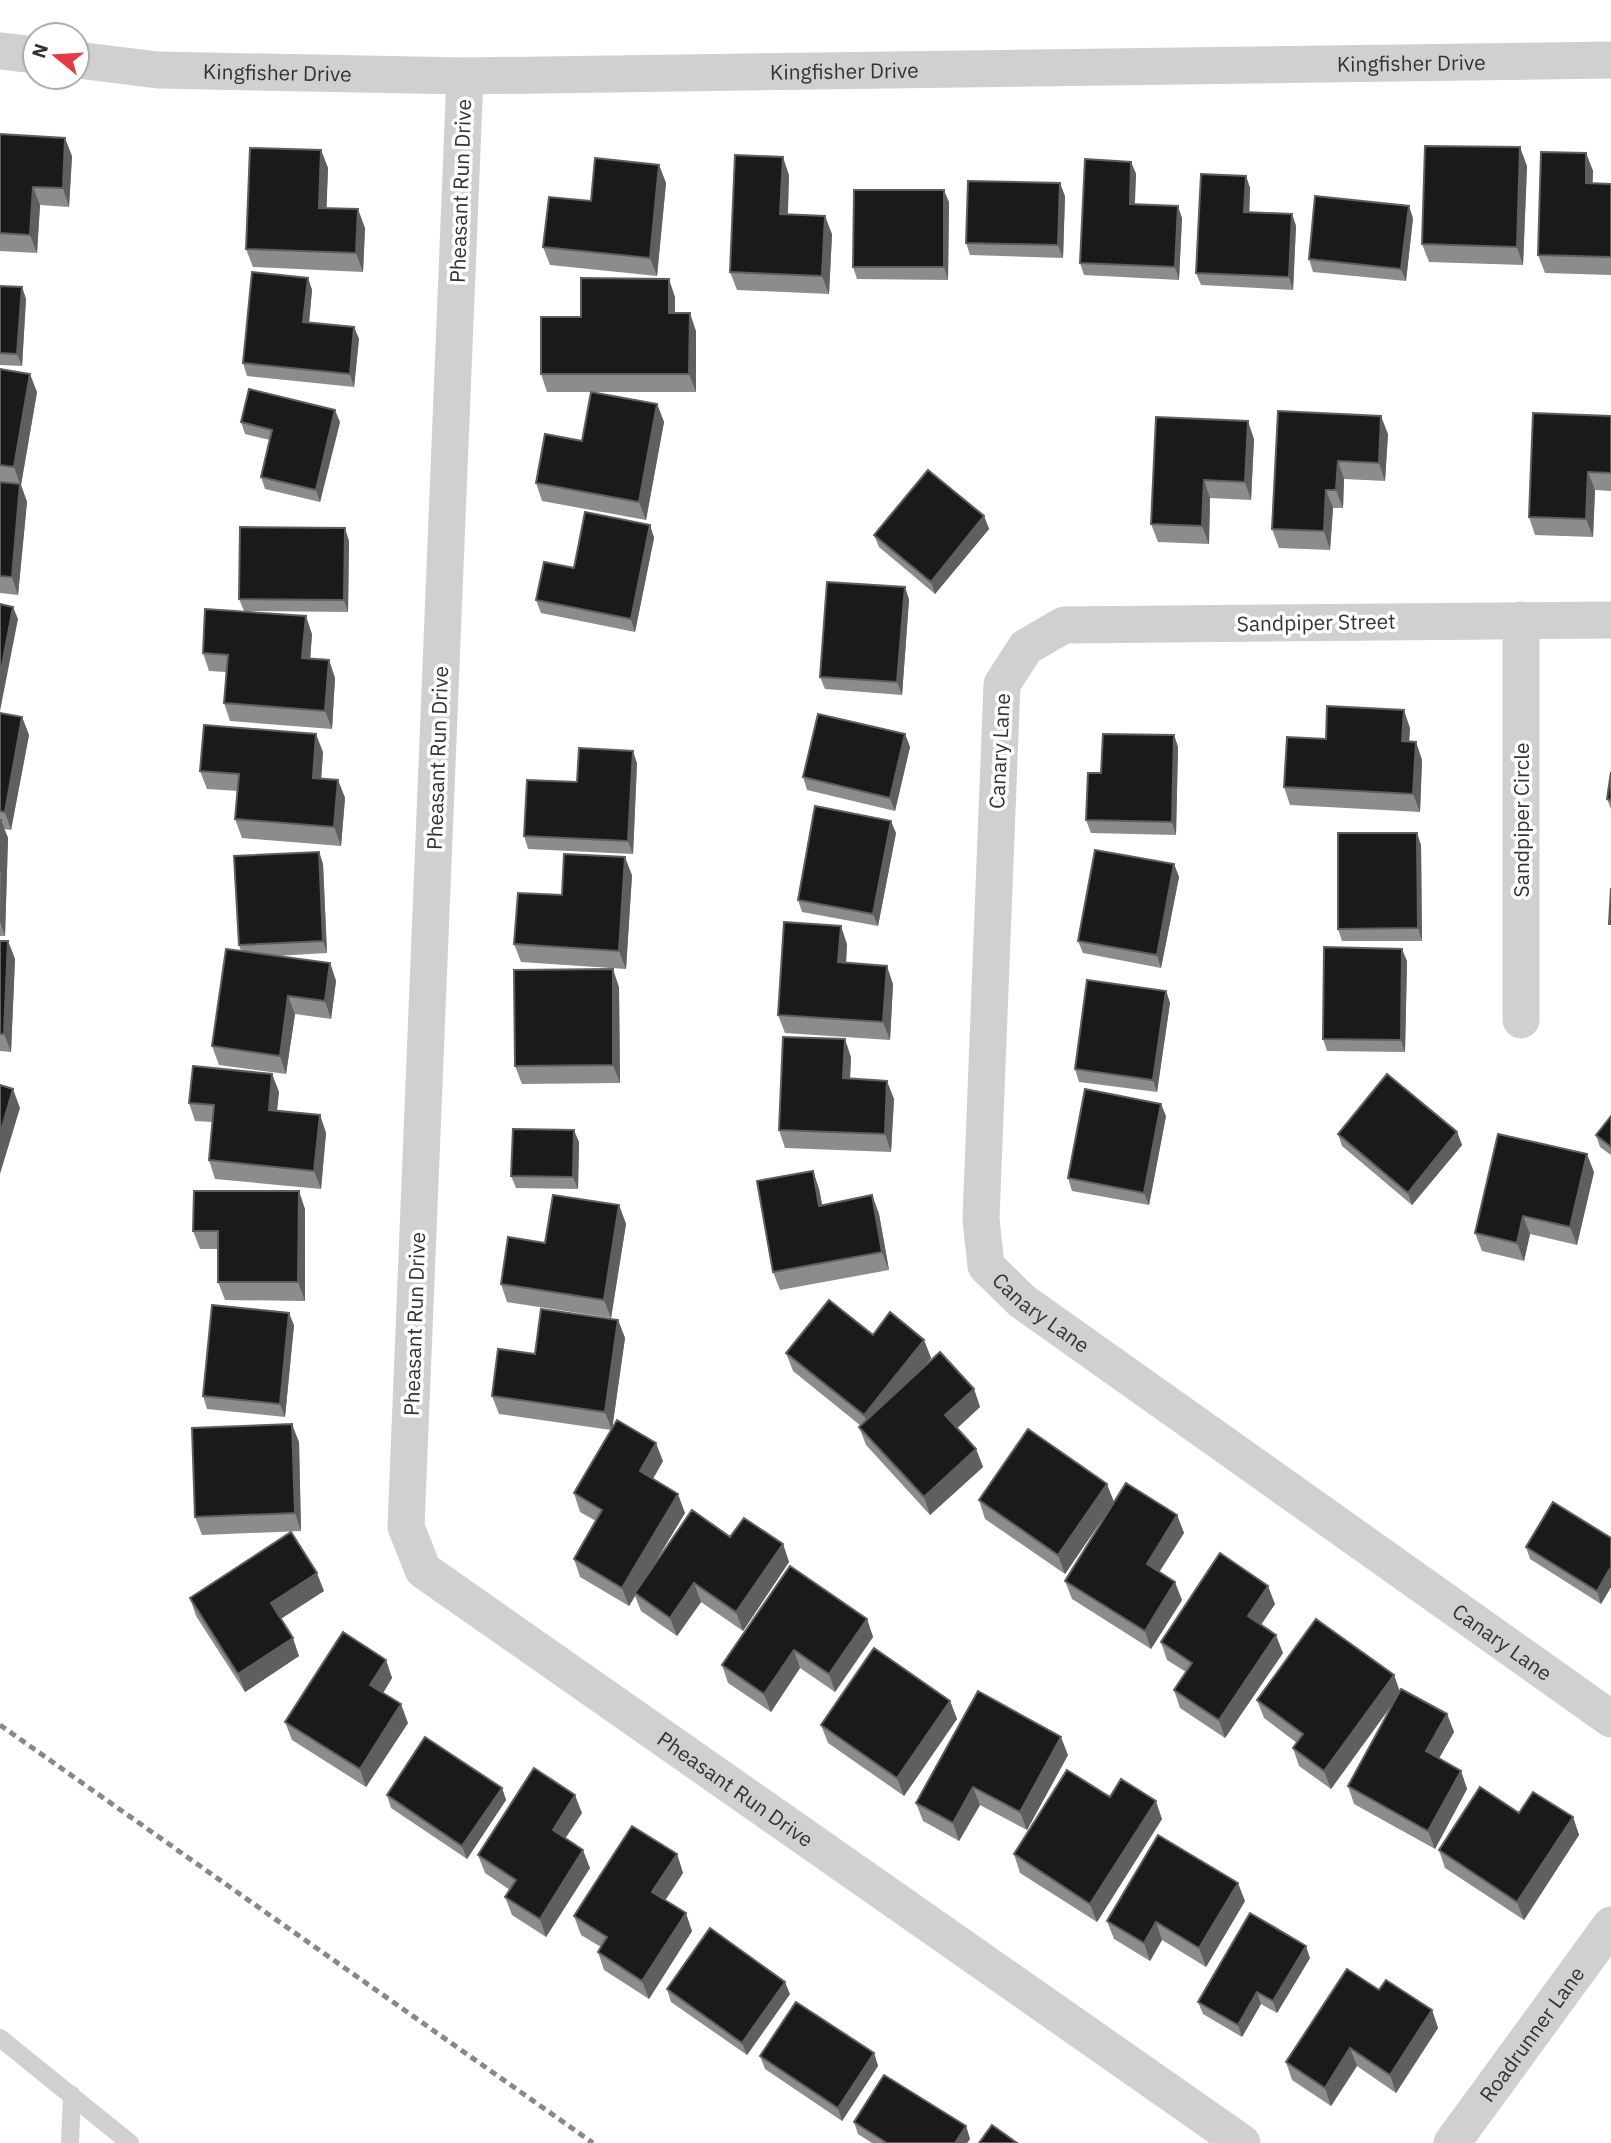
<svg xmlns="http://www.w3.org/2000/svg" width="1611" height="2143" viewBox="0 0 1611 2143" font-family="'IBM Plex Sans',sans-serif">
<rect width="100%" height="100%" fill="#fff"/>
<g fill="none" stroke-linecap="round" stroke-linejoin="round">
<path stroke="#d0d0d0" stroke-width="18" d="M0,2038L130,2143
M70,2143L72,2095"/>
<g stroke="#d0d0d0" stroke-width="37">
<path d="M0,51L35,55"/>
<path id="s1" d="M77,60L158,70L465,76L1611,60"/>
<path id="s2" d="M465,76L406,1527L423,1570L1242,2143"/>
<path d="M1521,620V1020"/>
<path id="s3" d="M1611,620L1064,625L1026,647L1002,684L981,1219L986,1266L1022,1301L1611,1719"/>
<path id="s4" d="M1452,2143L1611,1925"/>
</g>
<path stroke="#888" stroke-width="5" stroke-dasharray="7 5" stroke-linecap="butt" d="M0,1725L593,2143"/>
</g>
<path fill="#8c8c8c" d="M0,134L72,156L69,207L40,205L37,253L0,251Z
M321,150L328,168L326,208L365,228L363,272L253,267L246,249Z
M1586,153L1593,171L1592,184H1611V275L1545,273L1538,255Z
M1131,162L1136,174L1135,204L1182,218L1179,280L1084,275L1080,263Z
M659,165L666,183L657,276L550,265L543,247Z
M1527,166L1523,265L1429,262L1422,244Z
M789,175L788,214L832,234L829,294L737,290L730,272Z
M1246,176L1250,188L1249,212L1292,214L1296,226L1293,290L1201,285L1196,273Z
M1065,196L1063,258L970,255L966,243Z
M949,202L948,280L857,279L853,267Z
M1413,218L1406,281L1313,272L1309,259Z
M308,278L312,290L309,322L354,327L359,339L354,387L247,376L243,363Z
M0,286L22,287L26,299L22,366L0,365Z
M675,297V313L696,331V392H547L541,374L581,317Z
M0,369L37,392L21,485L27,502L18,595L0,593Z
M657,404L664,422L646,520L542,501L536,483L582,441Z
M1278,411L1388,434L1385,481L1344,479L1343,508H1333L1330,550L1279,548L1272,529Z
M1611,416V491L1595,490L1593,537L1535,535L1529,517Z
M241,422H340L320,502L265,489L261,477L270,440L245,434Z
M1254,439L1251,500L1210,498L1209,544L1158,542L1151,524Z
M984,516L989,529L935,594L879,547L874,535Z
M650,525L654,538L635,632L541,613L536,600L574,568Z
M349,541L348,612L244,611L239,599Z
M905,587L909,600L902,695L825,689L820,677Z
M312,634L310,659L329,660L335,678L332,729L230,721L224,703L226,672L209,671L203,653Z
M0,713L22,717L29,735L11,830L4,829L8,838L5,936H0Z
M1410,728L1409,742H1416L1422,760L1420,812L1290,805L1284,787L1326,739Z
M905,734L910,747L895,811L807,790L803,777Z
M1174,735L1178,747L1176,835L1091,833L1086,820L1101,773Z
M323,752L321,779L338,780L345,798L341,846L242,838L235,819L238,791L207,789L200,771Z
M637,763L633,854L528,849L524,836L577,782Z
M1611,772V809L1607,799Z
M896,833L878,926L802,912L798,900Z
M1421,845L1422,941H1342L1338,929Z
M319,852L323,864L327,953L276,956L330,963L336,981L331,1019L295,1014L286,1074L219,1065L212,1046L241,951L239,945Z
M1174,864L1179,877L1161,968L1083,953L1078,941Z
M632,875L626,969L521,962L514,944L562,895Z
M0,941H8L15,959L11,1052L0,1051Z
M847,944L846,963L893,984L890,1040L785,1033L778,1015Z
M1407,961L1405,1052L1327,1051L1323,1039Z
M619,987L620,1083L522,1084L515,1066Z
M1166,991L1170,1003L1157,1092L1079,1082L1075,1069Z
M851,1057L850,1079L894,1099L891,1152L785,1148L779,1130Z
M272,1074L279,1092L277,1111L320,1115L326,1133L321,1189L215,1179L209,1160L212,1122L195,1121L189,1103Z
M1166,1116L1149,1205L1072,1191L1068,1178Z
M1611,1116V1155L1600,1147L1596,1135Z
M1457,1132L1462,1145L1412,1205L1342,1146L1338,1134Z
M579,1142L578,1189L516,1188L511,1176Z
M813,1171L819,1189L822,1205L872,1195L879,1214L889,1270L780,1290L773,1272Z
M1594,1172L1577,1245L1530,1234L1524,1261L1482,1251L1475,1233Z
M619,1205L626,1224L611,1318L507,1302L501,1284L545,1243Z
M305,1209V1301L225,1300L218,1282V1249H200L193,1231Z
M618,1320L625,1338L612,1429L663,1461L653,1479L685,1513L651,1569L730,1537L783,1544L789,1562L743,1631L701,1602L677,1636L641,1611L635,1596L629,1606L580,1577L574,1559L596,1521L580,1512L574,1493L611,1430L499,1414L492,1396L535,1354Z
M294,1325L285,1417L207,1409L203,1396Z
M873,1335L924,1340L931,1358L922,1369L974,1389L980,1407L957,1428L976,1449L983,1467L930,1515L866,1445L859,1427L861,1426L793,1371L786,1353Z
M299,1442L301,1531L202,1535L195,1517Z
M979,1500L1114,1502L1065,1574L985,1519Z
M1177,1515L1184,1533L1159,1572L1182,1600L1151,1649L1072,1599L1065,1581Z
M1611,1538V1587L1601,1604L1530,1559L1526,1547Z
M324,1591L281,1619L299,1656L245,1692L196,1616L190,1598Z
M1275,1604L1261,1624L1283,1653L1225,1738L1180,1708L1174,1690L1186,1672L1167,1660L1161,1642Z
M867,1619L873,1637L835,1692L800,1668L771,1712L728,1683L722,1665Z
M386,1660L392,1678L383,1693L408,1723L366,1787L292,1740L285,1722Z
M1394,1675L1400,1691L1447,1714L1454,1732L1439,1758L1461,1771L1467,1789L1435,1849L1354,1804L1348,1786L1393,1704L1331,1789L1299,1766L1293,1748L1297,1743L1264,1718L1257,1700Z
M950,1701L957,1719L904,1796L828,1743L821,1725Z
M1068,1755L1027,1830L980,1805L959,1841L923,1821L916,1803Z
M502,1788L506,1800L467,1859L391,1808L387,1795Z
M582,1813L565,1838L590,1868L546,1937L512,1915L505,1897L510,1890L485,1873L478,1855Z
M1519,1813L1573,1817L1579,1835L1524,1920L1445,1868L1439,1850Z
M1162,1819L1097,1922L1020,1873L1014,1854Z
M677,1854L683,1873L665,1900L692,1931L649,1999L604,1970L598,1952L601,1947L581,1935L574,1916Z
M1245,1901L1206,1967L1162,1940L1150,1961L1114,1939L1107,1921Z
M1310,1958L1277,2013L1261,2004L1242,2037L1203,2014L1198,2002Z
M667,1989L790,1994L747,2055L671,2002Z
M1379,1990L1432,2010L1438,2028L1396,2093L1357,2066L1331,2106L1292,2080L1286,2062Z
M874,2053L878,2066L842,2121L765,2069L760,2056Z
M854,2122L966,2126L970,2139L967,2143H872L858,2134Z"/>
<path fill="#5f5f5f" d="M65,138L72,156L69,207L63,188Z
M1520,147L1527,166L1523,265L1517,247Z
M321,150L328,168L326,226L319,208Z
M1586,153L1593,171L1592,202L1586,183Z
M783,157L789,175L787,232L780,214Z
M1131,162L1136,174L1134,216L1130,204Z
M659,165L666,183L657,276L650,258Z
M1246,176L1250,188L1249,224L1244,212Z
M1060,183L1065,196L1063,258L1058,245Z
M33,187L40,205L37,253L30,235Z
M944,190L949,202L948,280L944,267Z
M1178,206L1182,218L1179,280L1175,267Z
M1409,206L1413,218L1406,281L1401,269Z
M358,209L365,228L363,272L356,253Z
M1292,214L1296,226L1293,290L1289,277Z
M825,216L832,234L829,294L822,276Z
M308,278L312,290L308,334L303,322Z
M669,279L675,297V332L669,313Z
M22,287L26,299L22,366L17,354Z
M690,313L696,331V392L689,374Z
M354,327L359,339L354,387L350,374Z
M30,374L37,392L21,485L27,502L18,595L12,577L20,484L14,467Z
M657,404L664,422L646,520L639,502Z
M335,410L340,422L320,502L316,490Z
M1381,416L1388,434L1385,481L1379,463Z
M1248,421L1254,439L1251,500L1245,482Z
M1338,461L1344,479L1343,508L1336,490Z
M1588,472L1595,490L1593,537L1586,519Z
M1204,480L1210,498L1209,544L1202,526Z
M1326,490L1333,508L1330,550L1324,531Z
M984,516L989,529L935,594L931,582Z
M650,525L654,538L635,632L631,619Z
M345,528L349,541L348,612L344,600Z
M905,587L909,600L902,695L897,682Z
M13,607L18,619L0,711V676Z
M306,616L312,634L309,676L302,658Z
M329,660L335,678L332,729L325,711Z
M1404,710L1410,728L1408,759L1402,741Z
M22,717L29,735L11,830L5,812Z
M316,734L323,752L320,796L313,778Z
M905,734L910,747L895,811L890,798Z
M1174,735L1178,747L1176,835L1172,822Z
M1416,742L1422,760L1420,812L1413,794Z
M633,751L637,763L633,854L628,841Z
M338,780L345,798L341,846L334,827Z
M1,820L8,838L5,936L0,921Z
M891,821L896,833L878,926L873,914Z
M1417,833L1421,845L1422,941L1418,928Z
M319,852L323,864L327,953L323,941Z
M625,857L632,875L626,969L619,951Z
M1174,864L1179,877L1161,968L1157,955Z
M841,926L847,944L845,981L838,962Z
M8,941L15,959L11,1052L4,1034Z
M1402,949L1407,961L1405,1052L1401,1040Z
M330,963L336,981L331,1019L325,1001Z
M887,966L893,984L890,1040L883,1022Z
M613,969L619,987L620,1083L613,1065Z
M1166,991L1170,1003L1157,1092L1153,1080Z
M288,996L295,1014L286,1074L280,1056Z
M845,1039L851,1057L849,1097L843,1078Z
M272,1074L279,1092L275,1128L269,1110Z
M887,1081L894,1099L891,1152L885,1134Z
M13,1089L20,1108L0,1174V1134Z
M1161,1104L1166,1116L1149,1205L1144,1193Z
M320,1115L326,1133L321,1189L314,1171Z
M574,1130L579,1142L578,1189L573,1177Z
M1457,1132L1462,1145L1412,1205L1408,1193Z
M1587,1154L1594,1172L1577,1245L1570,1227Z
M813,1171L819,1189L826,1224L819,1206Z
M299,1191L305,1209V1301L298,1282Z
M872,1195L879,1214L889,1270L882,1252Z
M619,1205L626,1224L611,1318L604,1300Z
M1523,1216L1530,1234L1524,1261L1517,1243Z
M289,1313L294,1325L285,1417L280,1404Z
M618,1320L625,1338L612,1430L605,1412Z
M924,1340L931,1358L871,1434L864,1415Z
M974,1389L980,1407L952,1433L945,1415Z
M292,1424L299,1442L301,1531L295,1513Z
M656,1443L663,1461L647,1489L640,1471Z
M976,1449L983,1467L930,1515L924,1497Z
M1107,1484L1114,1502L1065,1574L1058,1555Z
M678,1494L685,1513L636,1594L635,1593V1596L629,1606L622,1588Z
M1177,1515L1184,1533L1153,1582L1147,1564Z
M783,1544L789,1562L743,1631L736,1612Z
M1611,1567V1587L1601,1604L1597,1591Z
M317,1573L324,1591L277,1621L271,1603Z
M1175,1582L1182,1600L1151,1649L1145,1631Z
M694,1583L701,1602L677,1636L670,1618Z
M1268,1586L1275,1604L1255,1634L1248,1616Z
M867,1619L873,1637L835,1692L829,1674Z
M1276,1635L1283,1653L1225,1738L1219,1720Z
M293,1638L299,1656L245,1692L238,1674Z
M794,1650L800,1668L771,1712L764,1694Z
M386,1660L392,1678L377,1703L370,1685Z
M1394,1675L1400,1693L1331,1789L1324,1771Z
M950,1701L957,1719L904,1796L897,1778Z
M401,1704L408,1723L366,1787L360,1769Z
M1447,1714L1454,1732L1433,1769L1426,1751Z
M1061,1737L1068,1755L1027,1830L1020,1812Z
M1461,1771L1467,1789L1435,1849L1428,1831Z
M973,1787L980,1805L959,1841L953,1823Z
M502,1788L506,1800L467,1859L462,1846Z
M575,1795L582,1813L559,1848L553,1830Z
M1156,1801L1162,1819L1097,1922L1090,1904Z
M1573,1817L1579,1835L1524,1920L1517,1902Z
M583,1850L590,1868L546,1937L540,1919Z
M677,1854L683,1873L659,1910L652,1892Z
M1238,1883L1245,1901L1206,1967L1199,1948Z
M686,1913L692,1931L649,1999L642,1981Z
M1156,1922L1162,1940L1150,1961L1144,1943Z
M1306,1946L1310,1958L1277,2013L1273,2001Z
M785,1982L790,1994L747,2055L742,2043Z
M1257,1992L1261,2004L1242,2037L1238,2025Z
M1432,2010L1438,2028L1396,2093L1390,2075Z
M1350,2048L1357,2066L1331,2106L1325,2088Z
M874,2053L878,2066L842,2121L838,2108Z
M966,2126L970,2139L967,2143H955Z"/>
<path fill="#1a1a1a" stroke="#5f5f5f" stroke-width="2" d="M0,134L65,138L63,188L33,187L30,235L0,233Z
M1425,146L1520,147L1517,247L1422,244Z
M250,148L321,150L319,208L358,209L356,253L246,249Z
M1541,152L1586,153V183L1611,184V257L1538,255Z
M735,155L783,157L780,214L825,216L822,276L730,272Z
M595,158L659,165L650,258L543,247L549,197L591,201Z
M1085,159L1131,162L1130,204L1178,206L1175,267L1080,263Z
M1201,174L1246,176L1244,212L1292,214L1289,277L1196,273Z
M968,181L1060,183L1058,245L966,243Z
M854,190H944V267H853Z
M1315,196L1409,206L1401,269L1309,259Z
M252,272L308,278L303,322L354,327L350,374L243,363Z
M581,278L669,279V313H690L689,374H541V317H581Z
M0,286L22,287L17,354L0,353Z
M0,369L30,374L14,467L0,465Z
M249,389L335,410L316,490L261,477L272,430L241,422Z
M591,392L657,404L639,502L536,483L545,434L582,441Z
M1278,411L1381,416L1379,463L1338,461L1336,490H1326L1324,531L1272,529Z
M1533,413L1611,416V473L1588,472L1586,519L1529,517Z
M1156,417L1248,421L1245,482L1204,480L1202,526L1151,524Z
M928,470L984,516L931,582L874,535Z
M0,482L20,484L12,577L0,576Z
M585,512L650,525L631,619L536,600L544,562L574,568Z
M240,527L345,528L344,600L239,599Z
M827,582L905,587L897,682L820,677Z
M0,604L13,607L0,676Z
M205,609L306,616L302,658L329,660L325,711L224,703L228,655L203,653Z
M1327,706L1404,710L1402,741L1416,742L1413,794L1284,787L1287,737L1326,739Z
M0,713L22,717L5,812L0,811Z
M818,714L905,734L890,798L803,777Z
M204,725L316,734L313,778L338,780L334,827L235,819L239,774L200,771Z
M1103,734L1174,735L1172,822L1086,820L1088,773H1101Z
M579,748L633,751L628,841L524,836L527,780L577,782Z
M1611,772V800L1607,799Z
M815,806L891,821L873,914L798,900Z
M0,820H1L0,872Z
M1338,833H1417L1418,928L1338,929Z
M1095,850L1174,864L1157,955L1078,941Z
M319,852L323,941L239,945L234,856Z
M564,854L625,857L619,951L514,944L518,893L562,895Z
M1611,888V924H1609Z
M784,922L841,926L838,962L887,966L883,1022L778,1015Z
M0,941H8L4,1034H0Z
M1324,947L1402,949L1401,1040L1323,1039Z
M226,949L330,963L325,1001L288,996L280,1056L212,1046Z
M613,969V1065L515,1066L514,970Z
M1087,980L1166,991L1153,1080L1075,1069Z
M783,1037L845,1039L843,1078L887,1081L885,1134L779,1130Z
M193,1066L272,1074L269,1110L320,1115L314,1171L209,1160L214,1105L189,1103Z
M1387,1074L1457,1132L1408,1193L1338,1134Z
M0,1085L13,1089L0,1134Z
M1085,1089L1161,1104L1144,1193L1068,1178Z
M1611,1116V1147L1596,1135Z
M513,1129L574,1130L573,1177L511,1176Z
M1498,1134L1587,1154L1570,1227L1523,1216L1517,1243L1475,1233Z
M813,1171L819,1206L872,1195L882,1252L773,1272L757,1181Z
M194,1191H299L298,1282H218V1231H193Z
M553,1195L619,1205L604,1300L501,1284L508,1237L545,1243Z
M829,1300L873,1335L890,1312L924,1340L864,1415L786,1353Z
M212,1305L289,1313L280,1404L203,1396Z
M541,1309L618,1320L605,1412L492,1396L498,1349L535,1354Z
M940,1352L974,1389L945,1415L976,1449L924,1497L859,1427Z
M617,1420L656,1443L640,1471L678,1494L622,1588L574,1559L602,1510L574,1493Z
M292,1424L295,1513L195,1517L192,1428Z
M1028,1429L1107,1484L1058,1555L979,1500Z
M1126,1483L1177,1515L1147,1564L1175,1582L1145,1631L1065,1581Z
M1553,1502L1611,1538V1567L1597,1591L1526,1547Z
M692,1510L730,1537L744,1518L783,1544L736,1612L694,1583L670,1618L635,1593Z
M291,1532L317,1573L271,1603L293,1638L238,1674L190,1598Z
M1220,1553L1268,1586L1248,1616L1276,1635L1219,1720L1174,1690L1192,1663L1161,1642Z
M790,1566L867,1619L829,1674L794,1650L764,1694L722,1665Z
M1316,1619L1394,1675L1324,1771L1293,1748L1303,1734L1257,1700Z
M343,1632L386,1660L370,1685L401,1704L360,1769L285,1722Z
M874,1648L950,1701L897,1778L821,1725Z
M1401,1689L1447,1714L1426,1751L1461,1771L1428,1831L1348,1786Z
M978,1691L1061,1737L1020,1812L973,1787L953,1823L916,1803Z
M425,1737L502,1788L462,1846L387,1795Z
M534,1768L575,1795L553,1830L583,1850L540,1919L505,1897L516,1880L478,1855Z
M1067,1770L1110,1797L1121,1779L1156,1801L1090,1904L1014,1854Z
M1480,1787L1519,1813L1533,1792L1573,1817L1517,1902L1439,1850Z
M632,1826L677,1854L652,1892L686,1913L642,1981L598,1952L607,1937L574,1916Z
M1158,1835L1238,1883L1199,1948L1156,1922L1144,1943L1107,1921Z
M1250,1913L1306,1946L1273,2001L1257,1992L1238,2025L1198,2002Z
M710,1928L785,1982L742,2043L667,1989Z
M1347,1969L1379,1990L1386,1980L1432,2010L1390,2075L1350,2048L1325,2088L1286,2062Z
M796,2002L874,2053L838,2108L760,2056Z
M884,2075L966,2126L955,2143H887L854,2122Z
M992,2125L1017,2143H979Z"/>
<g text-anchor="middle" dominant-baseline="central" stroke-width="7" stroke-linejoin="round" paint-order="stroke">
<g font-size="21" fill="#333" stroke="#fff">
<text stroke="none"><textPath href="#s1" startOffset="1335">Kingfisher Drive</textPath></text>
<text stroke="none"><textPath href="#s1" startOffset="768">Kingfisher Drive</textPath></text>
<text stroke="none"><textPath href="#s1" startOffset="201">Kingfisher Drive</textPath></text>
<text transform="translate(460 191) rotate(-88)">Pheasant Run Drive</text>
<text transform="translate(1316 622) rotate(-1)">Sandpiper Street</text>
<text transform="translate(999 751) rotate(-87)">Canary Lane</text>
<text transform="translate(437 758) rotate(-88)">Pheasant Run Drive</text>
<text transform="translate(1521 820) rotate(-90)">Sandpiper Circle</text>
<text stroke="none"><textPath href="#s3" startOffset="1290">Canary Lane</textPath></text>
<text transform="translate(414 1324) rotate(-88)">Pheasant Run Drive</text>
<text stroke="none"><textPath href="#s3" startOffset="1857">Canary Lane</textPath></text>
<text stroke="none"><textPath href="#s2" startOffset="1880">Pheasant Run Drive</textPath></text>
<text stroke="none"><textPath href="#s4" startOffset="135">Roadrunner Lane</textPath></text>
</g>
</g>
<g transform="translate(56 56) rotate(288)"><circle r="33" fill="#ffffff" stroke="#adadad" stroke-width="2"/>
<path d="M0-5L12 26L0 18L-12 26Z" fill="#e63946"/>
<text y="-10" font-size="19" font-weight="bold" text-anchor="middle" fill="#333333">N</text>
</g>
</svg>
